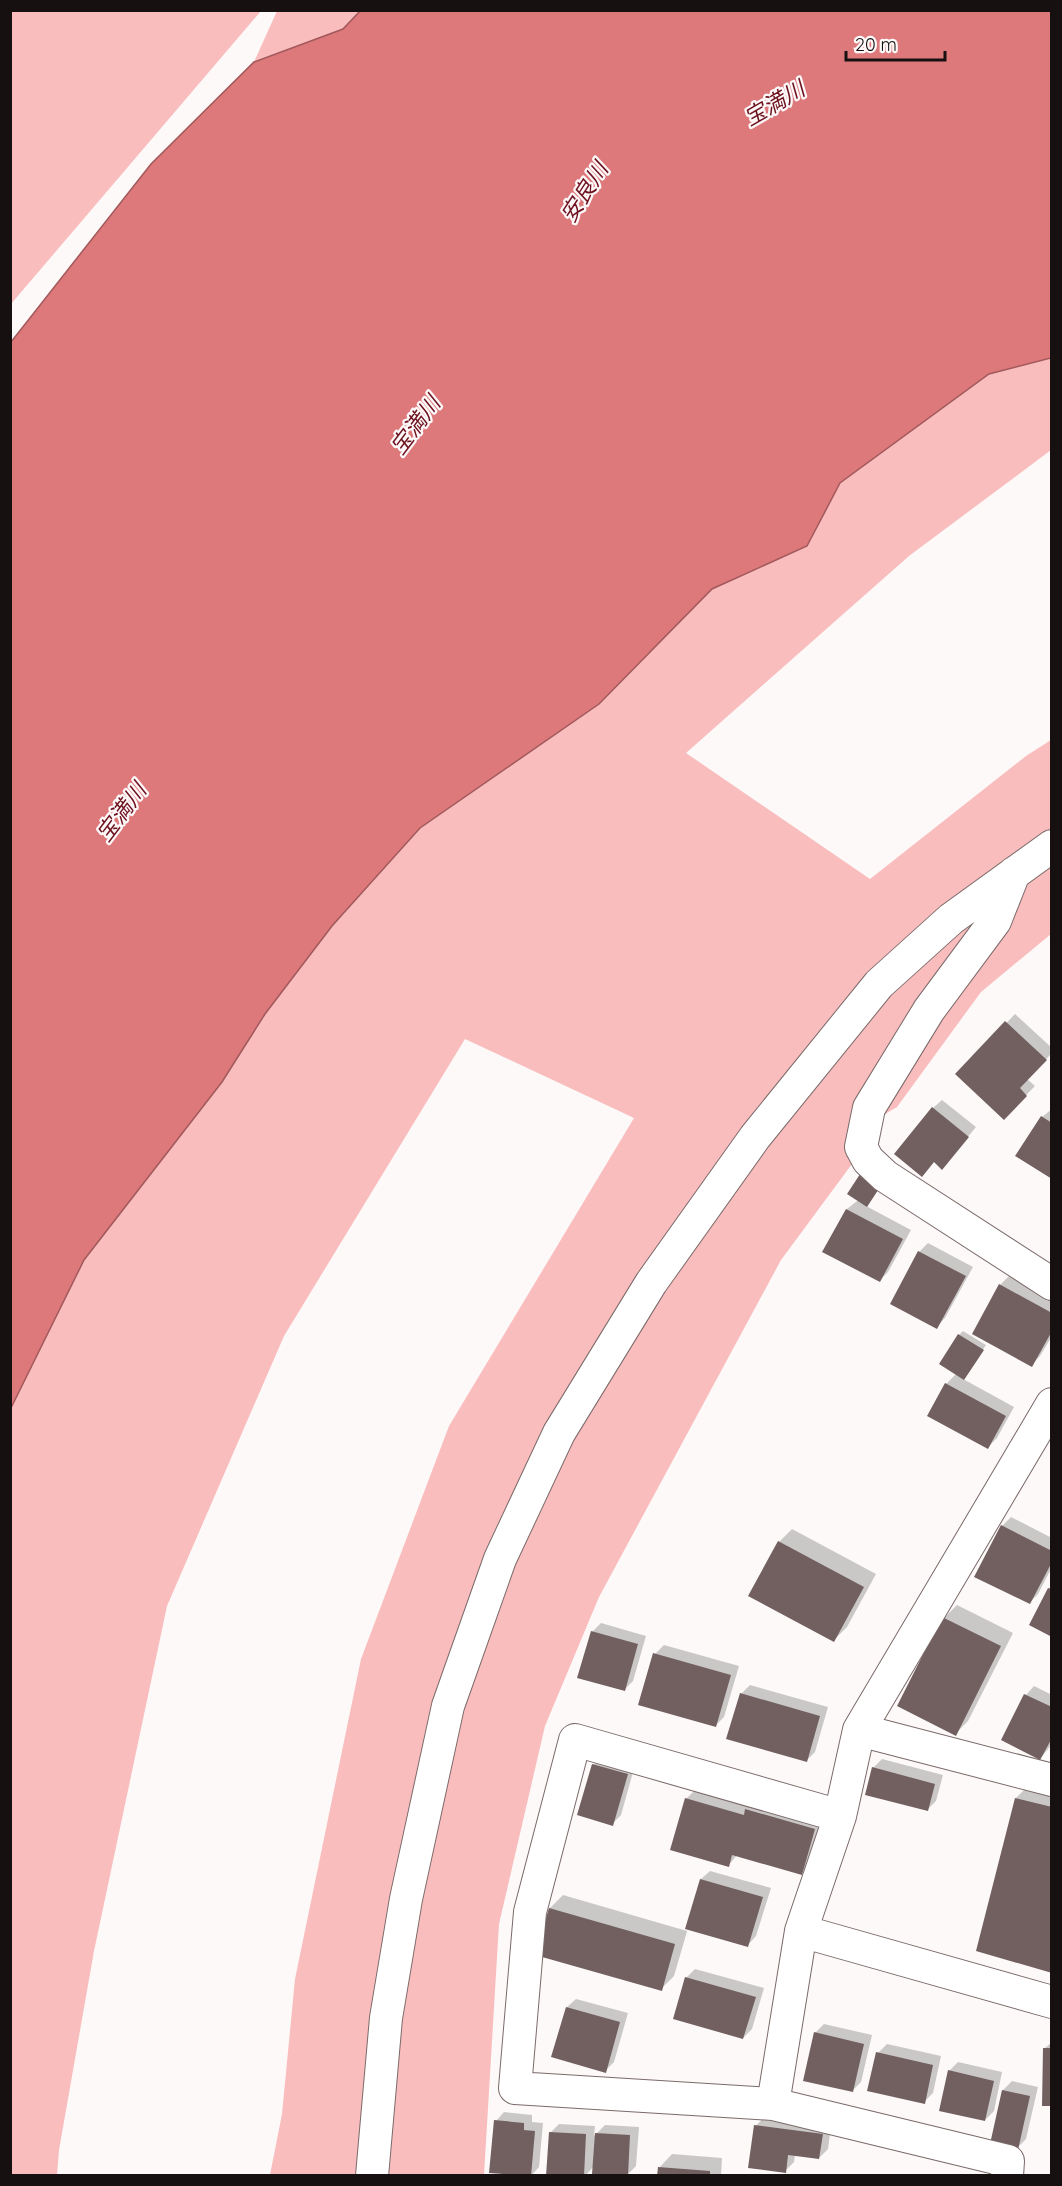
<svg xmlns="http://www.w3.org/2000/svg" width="1062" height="2186" viewBox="0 0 1062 2186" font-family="Quicksand,'Noto Sans JP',sans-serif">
<rect width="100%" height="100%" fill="#fdf9f9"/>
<path fill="#fabdbd" d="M11,10L261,11L11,304L10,11Z
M277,11H361L343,29L254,62Z
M1051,358V450L909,556L686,753L870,879L1026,756L1051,740V934L981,992L897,1107L850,1135L852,1164L781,1260L599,1597L545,1726L499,1924L484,2175H270L282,2114L295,1979L361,1659L449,1426L634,1118L465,1039L284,1336L167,1606L94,1951L59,2150L57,2175H11L10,1408L84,1260L222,1082L265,1014L332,926L420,828L599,704L712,589L807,546L840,483L989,374Z"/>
<path fill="#dd787b" stroke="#a1595b" stroke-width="1.5" d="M361,10L1051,11V358L989,374L840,483L807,546L712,589L599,704L420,828L332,926L265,1014L222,1082L84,1260L11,1408V342L151,164L254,62L343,29Z"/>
<path fill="#0003" d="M1015,1014L1052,1048V1053L1027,1079L1035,1086L1004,1118L957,1074Z
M942,1100L976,1127L942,1168L933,1108Z
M1052,1109V1177L1042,1117Z
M887,1177L866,1206L911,1230L888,1272L879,1281L824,1251L847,1209Z
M928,1243L973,1267L945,1318L936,1327L892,1303L919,1252Z
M1009,1276L1052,1300V1336L1040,1356L1031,1365L1000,1285Z
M963,1331L986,1345L963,1379L1014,1407L997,1438L988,1447L929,1415L946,1384L956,1374L959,1335Z
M1011,1517L1052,1538V1567L1038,1594L1029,1603L1002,1526Z
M792,1529L876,1574L847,1627L834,1640L779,1542Z
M957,1605L1013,1633L968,1721L955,1734L899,1705L944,1618Z
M601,1623L646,1636L633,1681L624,1690L592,1632Z
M664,1645L739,1666L724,1717L716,1725L655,1654Z
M750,1685L828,1707L815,1752L807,1760L741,1694Z
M1034,1686L1052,1695V1744L1040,1759L1026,1695Z
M602,1756L635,1765L621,1815L612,1824L593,1765Z
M882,1759L943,1775L936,1801L928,1809L873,1768Z
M1033,1781L1052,1786V1971L1016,1798Z
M695,1790L823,1820L810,1864L801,1873L737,1855L728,1866L686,1799Z
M710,1871L771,1888L756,1936L748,1945L688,1928L674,1976L661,1989L537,1954L550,1908L563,1895L687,1931L701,1879Z
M695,1969L764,1988L752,2029L743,2038L675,2018L687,1977Z
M576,1999L628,2013L614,2062L605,2071L567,2007Z
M824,2024L872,2035L861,2082L852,2091L815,2033Z
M1052,2042V2105L1045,2048Z
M887,2044L941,2056L933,2093L924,2102L878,2053Z
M958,2062L1002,2072L994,2111L985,2120L949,2071Z
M1012,2081L1038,2087L1026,2139L1017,2148L991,2143L1003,2090Z
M504,2112L532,2115V2122L543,2123L539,2167L531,2176L496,2121Z
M764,2117L831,2126L828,2149L819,2158L795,2155L794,2162L785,2171L756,2126Z
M559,2124L595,2126L594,2136L605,2125L639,2127L636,2166L627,2175L594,2166L585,2176H558L550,2133Z
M672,2154L722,2158L721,2176H659V2168Z"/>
<path fill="#71605f" d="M1005,1021L1047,1060L1020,1088L1027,1096L1004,1120L955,1074Z
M932,1107L969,1137L942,1170L934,1162L922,1177L894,1154Z
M1041,1116L1052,1123V1179L1015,1156Z
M864,1168L884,1181L867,1207L847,1194Z
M846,1209L903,1239L880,1282L822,1252Z
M918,1251L966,1276L937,1329L890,1304Z
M999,1284L1052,1313V1331L1032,1367L972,1334Z
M958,1334L984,1350L964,1380L939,1364Z
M945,1383L1006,1416L988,1449L927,1416Z
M1001,1525L1052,1551V1562L1030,1604L974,1577Z
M778,1541L864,1587L834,1642L748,1596Z
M1048,1588L1052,1589V1637L1029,1625Z
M942,1617L1001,1646L956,1736L897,1706Z
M591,1631L638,1644L625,1691L577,1678Z
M653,1653L731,1675L716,1727L638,1705Z
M740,1693L820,1716L807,1762L726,1739Z
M1024,1694L1052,1707V1738L1040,1760L1001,1740Z
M592,1764L628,1774L613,1826L577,1815Z
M872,1767L935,1784L928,1811L865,1795Z
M685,1798L744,1815L745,1809L815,1829L802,1875L732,1855L729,1867L670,1850Z
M1015,1798L1052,1807V1973L976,1951Z
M700,1879L763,1897L748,1947L685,1929Z
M549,1908L675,1944L662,1991L535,1955Z
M685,1977L756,1997L743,2039L673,2019Z
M566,2007L620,2022L606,2073L551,2057Z
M814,2032L864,2044L853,2092L803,2081Z
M1043,2048H1052V2106H1042Z
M876,2052L933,2065L925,2104L867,2091Z
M948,2070L994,2081L985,2121L939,2111Z
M1002,2090L1030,2096L1018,2150L990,2144Z
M494,2120L524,2123V2130L535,2131L531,2176L489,2173Z
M754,2125L823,2134L819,2159L788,2155L786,2173L748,2168Z
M549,2132L586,2134L584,2176H546Z
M595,2133L630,2135L628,2176L592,2174Z
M658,2167L710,2171V2176H657Z"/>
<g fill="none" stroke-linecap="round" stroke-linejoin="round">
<defs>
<path id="minor" d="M1014,873L995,921L929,1010L869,1108L861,1147L868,1160L885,1176L1052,1284
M859,1730L1052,1780
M840,1816L575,1740L530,1912L515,2088L773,2104L1008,2161L1007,2176
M801,1931L1052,2002
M773,2104L801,1931L840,1816L859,1730L1052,1404
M372,2176L386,2018L406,1899L448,1706L500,1559L559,1433L651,1283L755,1137L879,984L951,919L1052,846"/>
</defs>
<use href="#minor" stroke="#7b6a6a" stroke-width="34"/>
<use href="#minor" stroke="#fff" stroke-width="32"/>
</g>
<g text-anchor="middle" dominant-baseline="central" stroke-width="4.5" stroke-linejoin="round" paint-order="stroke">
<g font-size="22" font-style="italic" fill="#6e121f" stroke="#fdf9f9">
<text transform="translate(774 103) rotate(-30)">宝満川</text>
<text transform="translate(584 192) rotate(-57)">安良川</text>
<text transform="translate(415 425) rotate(-53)">宝満川</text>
<text transform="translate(121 812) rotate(-53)">宝満川</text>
</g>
</g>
<rect width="1062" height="2186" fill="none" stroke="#161010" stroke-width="24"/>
<path d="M846 51v9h99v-9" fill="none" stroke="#161010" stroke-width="3"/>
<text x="855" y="51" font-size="18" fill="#161010" stroke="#fdf9f9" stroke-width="4.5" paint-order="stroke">20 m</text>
</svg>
